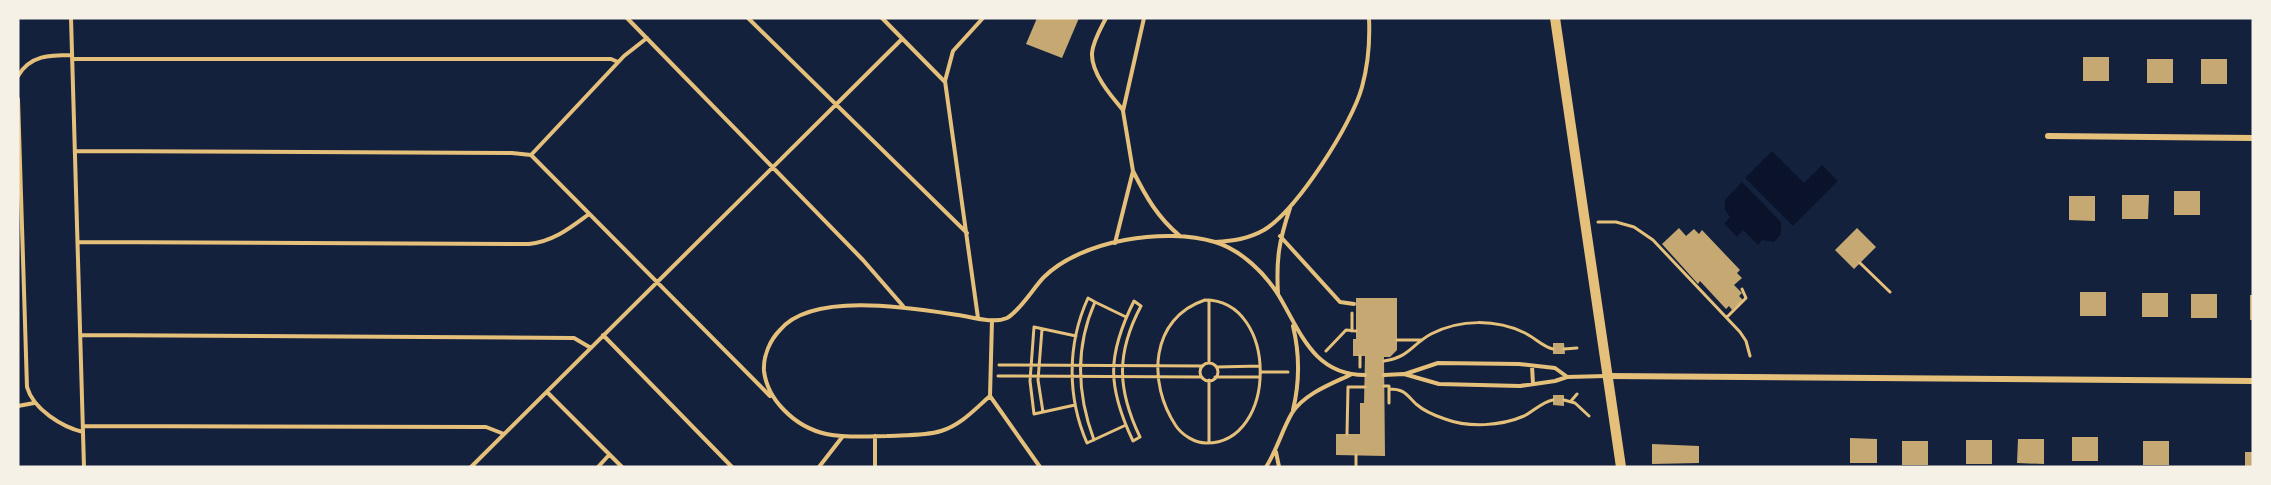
<svg xmlns="http://www.w3.org/2000/svg" width="2271" height="485" viewBox="0 0 2271 485" font-family="Manrope,sans-serif">
<rect width="100%" height="100%" fill="#14213d"/>
<path fill="#0b132b" d="M1772,151L1804,183L1822,165L1838,181L1793,226L1745,178Z
M1742,182L1781,222V234L1774,242L1762,240L1758,245L1743,230L1737,237L1724,223L1730,217L1725,210V200Z"/>
<path fill="#c6a872" d="M1037,18H1079L1062,58L1026,44Z
M2083,57H2109V81H2083Z
M2147,59H2173V83H2147Z
M2201,59H2227V84H2201Z
M2174,191H2200V215H2174Z
M2122,195H2149L2148,219H2122Z
M2069,196H2095V221L2069,220Z
M1679,228L1686,236L1694,229L1699,234L1702,230L1740,270L1737,273L1742,278L1734,285L1742,293L1739,296L1743,300L1732,310L1729,306L1726,309L1700,281L1698,284L1662,244Z
M1857,228L1876,247L1854,269L1835,250Z
M2080,292H2106V316H2080Z
M2142,293H2168V317H2142Z
M2191,294H2217V318H2191Z
M2250,295H2253V320H2250Z
M1356,298H1397V350L1390,357H1384L1385,456L1336,455V434H1360V403H1364L1365,356H1353V339H1356Z
M1553,343H1564L1565,354H1553Z
M1553,395H1564V406L1553,405Z
M2072,437H2098V461H2072Z
M1850,438L1877,439V463H1850Z
M2018,439H2044V464L2017,463Z
M1966,440H1992V464H1966Z
M1902,441H1928V465H1902Z
M2143,441H2169V465H2143Z
M1652,444L1699,446V463L1652,464Z
M2245,452H2253V467H2245Z"/>
<g fill="none" stroke-linecap="round" stroke-linejoin="round">
<path stroke="#e5c07b" stroke-width="3" d="M1598,222H1616L1634,227L1653,240L1740,332L1746,341L1750,356
M1860,263L1890,292
M1205,300C1279,300 1278,444 1206,443C1195,443 1182,435 1176,426C1147,383 1150,318 1205,300Z
M1209,300V363
M1134,301L1141,306C1116,353 1117,389 1140,437L1133,441C1107,386 1107,355 1134,301Z
M1095,302L1088,298C1067,344 1067,397 1087,443L1126,425
M1352,313V331
M1727,317L1746,298L1742,289
M1042,329L1038,380L1043,412
M1397,340H1422
M1564,349L1577,348
M1326,351L1346,330L1356,331
M1360,356V367
M1384,361C1410,357 1411,345 1431,334C1460,319 1496,319 1525,333C1535,338 1543,347 1553,349
M1200 372a9 9 0 1 1 18 0a9 9 0 1 1-18 0Z
M999,365L1203,366
M1217,367L1260,366
M1260,372H1288
M998,376L1202,377
M1215,377H1260
M1384,386H1389V403
M1389,389C1404,389 1406,394 1416,404C1424,411 1436,416 1445,419C1469,428 1501,426 1524,416C1534,411 1542,402 1553,400
M1564,400L1575,403L1589,416
M1571,401L1577,394
M1075,405L1034,414L1030,381L1034,327L1076,336
M1347,434L1348,387H1365
M1094,440C1077,394 1075,347 1095,302L1126,317
M1209,443V380
M1356,455V467"/>
<path stroke="#e5c07b" stroke-width="4" d="M71,18L84,467
M627,18L863,260L903,306
M748,18L967,233
M882,18L944,81
M1106,18C1101,28 1093,41 1092,53C1091,73 1111,96 1123,110
M72,59H611L618,62
M18,76C30,55 50,55 72,55
M18,99L27,387C33,409 62,427 83,432
M75,151L512,153L531,155L770,396
M531,155L624,56L647,38
M1133,171C1146,197 1158,218 1180,236
M1280,236L1340,302L1354,304
M78,242L529,244C554,241 570,228 589,214
M1215,242C1233,241 1248,239 1264,230C1297,210 1352,124 1362,87C1368,65 1370,40 1369,18
M1115,243L1133,171L1123,111L1144,18
M1278,294C1276,259 1279,241 1290,208
M978,318L945,81L953,51L983,18
M992,320L990,396L1040,467
M80,335L574,338L591,348
M603,335L732,467
M1532,366L1533,384
M1405,374L1438,363L1519,364L1555,368L1566,376
M1384,375L1404,374L1439,384L1520,386L1555,381L1567,377L1606,376
M547,392L622,467
M990,396C975,409 961,425 941,431C925,436 904,435 887,436C847,437 814,441 784,410C773,399 766,387 764,371C763,356 770,340 780,330C812,291 912,308 958,315C972,317 993,324 1007,318C1020,311 1034,287 1044,277C1081,240 1166,227 1215,242C1241,250 1265,273 1279,296C1301,333 1314,375 1365,375
M18,406L34,403
M1293,410C1300,381 1300,355 1293,326
M83,426L486,427L504,434
M875,436V467
M1276,452L1279,467
M471,467L902,39
M598,467L609,455
M819,467L843,436
M1266,467C1277,450 1282,430 1292,413C1304,394 1331,384 1350,375"/>
<path stroke="#e5c07b" stroke-width="6" d="M2048,136L2253,138
M1607,376L2253,381"/>
<path stroke="#e5c07b" stroke-width="10" d="M1555,18L1621,467"/>
</g>
<rect width="2271" height="485" fill="none" stroke="#f6f1e7" stroke-width="39"/>
</svg>
